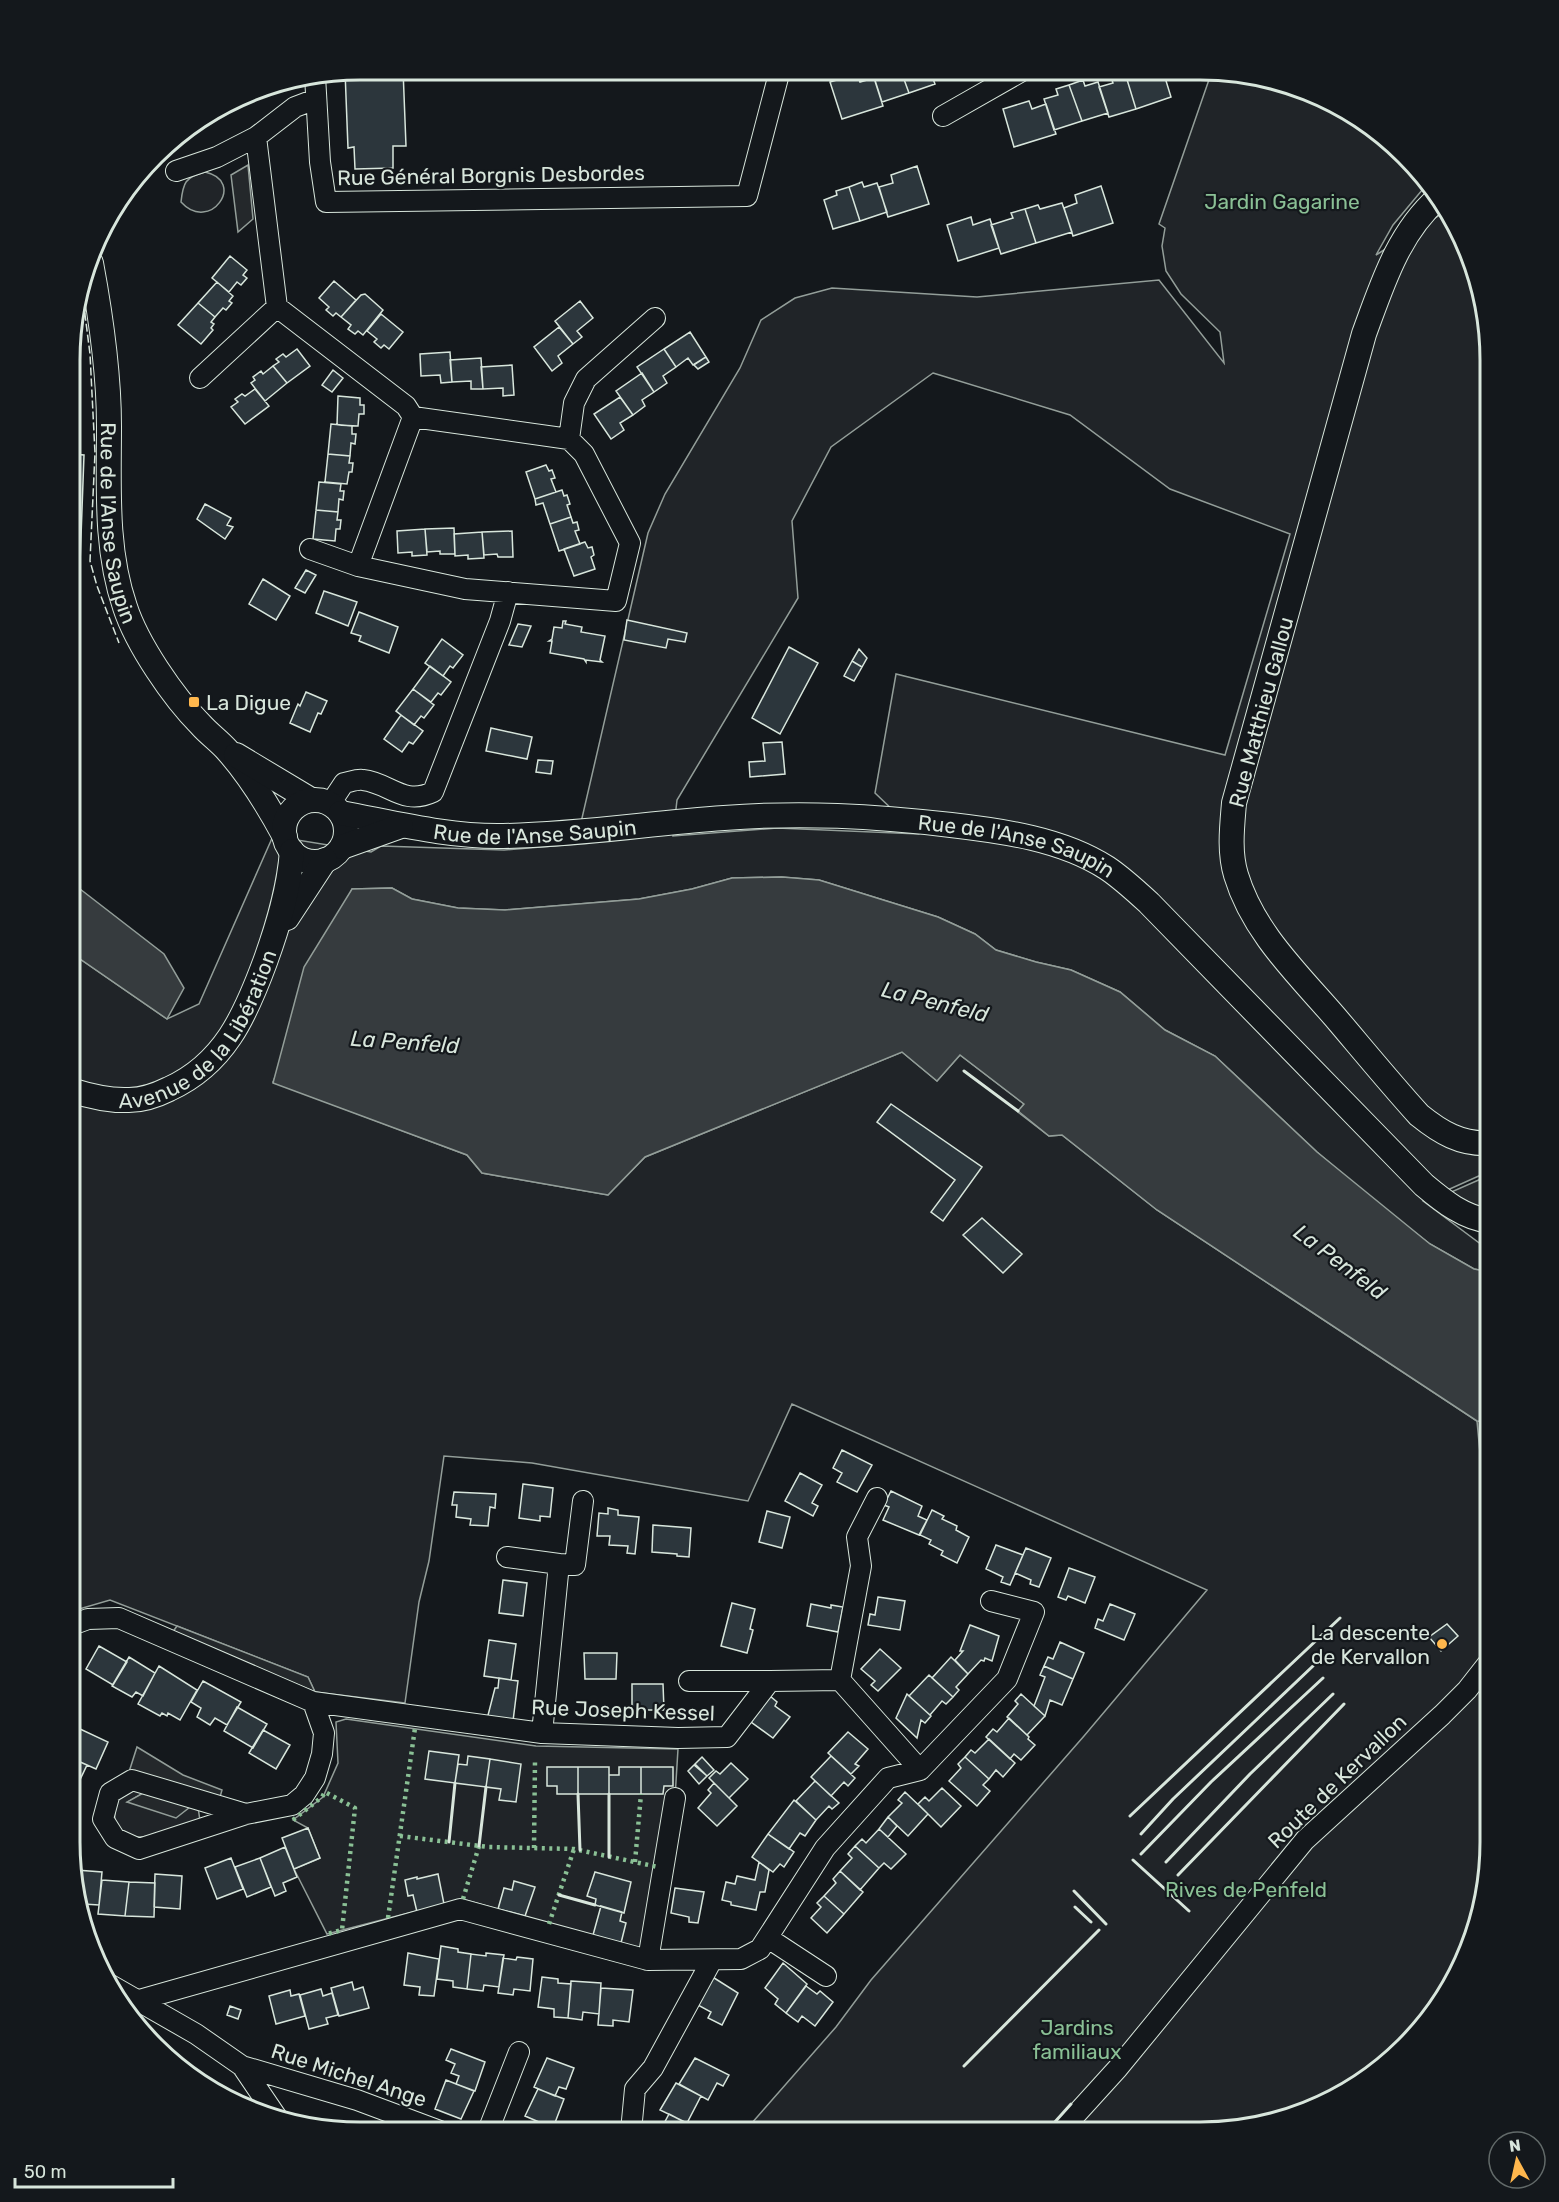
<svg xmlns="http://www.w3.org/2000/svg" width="1559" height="2202" viewBox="0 0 1559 2202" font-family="Rubik,sans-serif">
<rect width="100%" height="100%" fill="#14181c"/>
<path fill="#202428" stroke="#939e99" stroke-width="1.5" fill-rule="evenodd" d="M1212,71C1290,72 1385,118 1428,183L1393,225L1376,255L1446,211L1460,231L1490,359V1171L1423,1201L1482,1245H1490V1272L1474,1269L1430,1244L1378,1204L1317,1152L1215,1056L1165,1030L1120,992L1071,970L1036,962L996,950L975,934L938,917L819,880L781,877L732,878L692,889L639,899L505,910L458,908L412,899L392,888L352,889L273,1082L467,1155L482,1173L608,1195L645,1157L902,1052L937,1081L960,1055L1024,1104L1018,1112L1049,1136L1062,1135L1157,1210L1477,1421L1480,1453L1490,1456L1489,1862L1474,1936L1441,2004L1391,2061L1328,2103L1200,2133L744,2132L836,2027L871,1980L1084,1736L1207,1590L792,1404L748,1501L532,1463L444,1456L429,1561L419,1602L405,1703L315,1692L308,1677L110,1600L69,1612L70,952L167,1019L199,1004L273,836L371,852L381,846L504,850L576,844L648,533L665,494L740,368L761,320L795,298L832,288L977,297L1159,280L1224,363L1220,332L1181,294L1166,271L1162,246L1165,228L1159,224ZM933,373L1070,415L1170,489L1290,534L1225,755L896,674L875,793L918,834L777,828L673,836L677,800L798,598L792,521L831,447Z
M205,172C247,181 210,234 181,202C183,183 185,177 205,172Z
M346,1719L536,1746L678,1749L675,1798L643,1952L463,1899L327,1934L294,1869L320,1858L308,1828L293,1820L323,1797L338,1763L336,1722Z
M133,1789L145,1792L128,1802L198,1807L200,1821C172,1830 101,1861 117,1800Z"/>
<path fill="#24282b" stroke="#939e99" stroke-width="1.5" d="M248,165L253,219L238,232L231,175Z
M1490,1175V1206L1481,1210L1449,1193Z
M177,1626L308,1677L315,1692L172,1633Z
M137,1747L183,1775L222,1790L220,1797L128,1775Z
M145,1792L190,1807L176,1818L127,1802Z"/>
<path fill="#363b3e" stroke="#939e99" stroke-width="1.5" d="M782,877L819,880L938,917L975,934L996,950L1036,962L1071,970L1120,992L1165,1030L1215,1056L1317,1152L1430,1244L1474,1269L1490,1272V1422L1477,1421L1157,1210L1062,1135L1049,1136L1018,1111L1024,1104L960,1055L937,1081L902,1052L645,1157L608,1195L482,1173L467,1155L273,1083L304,967L352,889L392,888L412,899L458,908L505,910L639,899L692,889L732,878Z
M71,882L164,954L184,988L167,1019L70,952Z"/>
<path fill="#2c363c" stroke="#d8e6dc" stroke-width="1.5" d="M360,69H403L406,146H393V168L355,169L354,147L348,148L345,71Z
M875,70L901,71L909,93L882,102L872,71Z
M901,71H930L935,84L909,93Z
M930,71H960L933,80Z
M1130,71H1138L1139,74L1148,71H1163L1171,97L1136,109L1125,73Z
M1125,73L1136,109L1109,117L1099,87L1113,83L1111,77Z
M857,74L860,82L874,78L883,106L842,119L830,82Z
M1083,80L1085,86L1098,82L1108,113L1082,121L1069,85Z
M1069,85L1082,121L1054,130L1044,99L1058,95L1056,89Z
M1029,101L1032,109L1046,104L1056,134L1014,147L1003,109Z
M917,166L929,204L888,217L879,187L893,183L891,175Z
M862,182L864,187L877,183L887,212L860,221L849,187Z
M1101,186L1113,223L1073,236L1064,208L1077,203L1075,195Z
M849,187L860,221L833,229L824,200L837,195L836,191Z
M1062,203L1072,232L1036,243L1025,209L1038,205L1040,209Z
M1025,209L1036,243L1001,254L991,225L1013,218L1011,213Z
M971,217L973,225L990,219L999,248L958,261L947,225Z
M230,256L247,270L243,275L247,278L241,285L237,282L229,292L212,278Z
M334,281L356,300L341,317L336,313L333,316L326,310L329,307L319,298Z
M217,282L233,296L229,301L232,303L226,310L223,308L215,317L198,303Z
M365,294L383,310L363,335L358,331L355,334L348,329L351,325L341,317L361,295Z
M580,301L593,318L577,331L582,337L573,344L555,321Z
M198,303L215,317L211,322L214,324L211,328L213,330L201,344L178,325Z
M381,314L403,332L389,349L384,345L381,348L374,342L377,339L367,331Z
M559,327L573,344L558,356L562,363L552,371L534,347Z
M690,332L706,357L693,365L688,358L676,367L664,349Z
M297,349L310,366L287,383L273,366L279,362L276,359L283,354L286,357Z
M664,349L676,367L663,376L667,383L654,392L637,367Z
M450,352L452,382L441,383L440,375L421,376L420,354Z
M706,357L709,362L698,369L694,365Z
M481,358L483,389H471V381L452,382L450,360Z
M512,365L514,395L503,396V388L483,389L481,367Z
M273,366L287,383L265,401L251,383L255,380L253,377L261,371L263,374Z
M333,370L343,378L332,392L322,385Z
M642,373L654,392L642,400L645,406L633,415L616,391Z
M255,389L269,406L245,424L231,407L238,402L235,399L242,394L245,396Z
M338,396L360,398V405H364V414H359L358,426L337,425Z
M620,397L633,415L620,423L624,430L611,439L594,414Z
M331,424L352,426V434H356L355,444L351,443L350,456L328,454Z
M71,454L84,455L79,591L71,590Z
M328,454L350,456L349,463H353L352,472H349L347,484L325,482Z
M546,465L549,471L552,470L555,478L551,479L556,492L535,499L526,472Z
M319,482L341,484L340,491H344L343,500L339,499L338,512L316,510Z
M562,490L564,496L567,495L570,504L567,505L571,517L550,524L543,503L536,505L535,499Z
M205,504L231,518L227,525L233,527L225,539L197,519Z
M316,510L338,512L337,520H341L340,529H336L335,541L313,539Z
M571,517L573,523L577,522L579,530L575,531L580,544L559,551L550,524Z
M454,528L455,554H440V551L427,552L425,529Z
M425,529L427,555L412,556V552L398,553L397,531Z
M512,531L513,557H498L497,554L484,555L482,532Z
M482,532L484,558L468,559V555L455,556L454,534Z
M585,542L588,548L592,547L594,555L591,557L595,569L574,576L564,549Z
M306,570L316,575L305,593L295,588Z
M263,579L290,596L276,620L249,604Z
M324,591L357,602L348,626L316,613Z
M359,612L398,627L389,653L359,641L361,636L351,633Z
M627,620L687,633L685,642L668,639L666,648L624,640Z
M563,621H566L565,624L582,627L581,632L605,636L600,660L602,662L586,660V662L584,659L550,653L552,641H549L552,639L554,627L562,628Z
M518,624L531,626L522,647L509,645Z
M442,639L463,655L453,668L450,666L443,676L425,663Z
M789,647L818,663L780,734L752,718Z
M859,649L867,658L862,667L852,661Z
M852,661L862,667L854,681L844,676Z
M430,666L451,682L441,695L438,693L431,702L413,689Z
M413,689L434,705L424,718L421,716L414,725L396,711Z
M306,692L327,701L321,714L318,713L310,732L290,723L298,704L300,706Z
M401,715L423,731L413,744L409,742L402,752L384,739Z
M491,728L532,737L527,759L486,751Z
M782,742L785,774L750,777L749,762L765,761L763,743Z
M538,760L553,761L551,774L536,772Z
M891,1104L982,1167L943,1221L931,1212L955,1180L877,1122Z
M982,1218L1022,1254L1003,1273L963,1235Z
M842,1450L872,1465L857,1492L837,1482L842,1473L833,1468Z
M800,1473L822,1485L812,1503L818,1506L813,1516L785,1501Z
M523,1484L553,1488L550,1517L540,1516V1521L519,1518Z
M891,1491L922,1506L918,1516L927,1520L919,1535L883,1520L889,1507L884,1505Z
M454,1492L496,1494L495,1508L490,1507L488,1526L470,1525L471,1519L456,1517L457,1505H452Z
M608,1508L618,1510V1515L639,1517L635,1554L627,1553L628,1546L609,1545L610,1536H597L599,1513L608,1514Z
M932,1510L944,1516L942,1519L957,1526L956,1530L969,1537L957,1563L941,1555L943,1551L929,1544L931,1540L920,1535Z
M767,1511L790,1517L782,1548L759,1542Z
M653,1525L691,1528L689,1557L677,1556V1554L652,1552Z
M996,1545L1023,1555L1010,1585L1001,1582L1003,1577L986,1569Z
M1026,1548L1051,1558L1039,1587L1030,1584L1031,1580L1015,1573Z
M1069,1568L1095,1577L1085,1603L1068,1596L1066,1600L1058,1597Z
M503,1580L527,1583L523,1616L499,1613Z
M878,1597L905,1601L900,1630L868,1625L870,1614L875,1615Z
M732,1603L755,1609L750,1629L753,1630L747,1653L721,1646Z
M811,1604L831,1608V1605L843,1607L838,1632L807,1626Z
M1110,1604L1135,1614L1124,1640L1095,1628L1098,1619L1103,1621Z
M1447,1624L1458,1636L1441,1651L1429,1637Z
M970,1625L999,1636L992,1661L985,1658L984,1661L981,1660L968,1674L955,1660L963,1651H960Z
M489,1640L516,1644L511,1680L484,1676Z
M1060,1642L1084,1653L1073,1679L1044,1666L1048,1657L1053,1659Z
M99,1646L127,1662L113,1685L86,1669Z
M880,1649L901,1668L878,1691L871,1685L875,1681L861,1669Z
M584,1653H617L616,1679H585Z
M129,1657L155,1673L143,1696L136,1692L132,1697L112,1686Z
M951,1657L968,1674L956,1687L959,1690L953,1697L932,1678Z
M159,1666L197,1690L180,1720L168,1713L167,1716L162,1713L160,1716L138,1704Z
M1044,1666L1073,1679L1062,1705L1050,1700L1045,1716L1034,1706L1045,1677L1040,1675Z
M929,1675L953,1697L946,1704L942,1701L930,1715L909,1696Z
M499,1678L518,1681L513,1721L486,1723L495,1688H498Z
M203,1681L241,1702L227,1725L215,1718L210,1725L197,1717L201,1708L191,1702Z
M632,1684H663L664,1710H632Z
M907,1694L931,1716L925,1723L921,1720L917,1738L896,1718Z
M1021,1694L1045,1716L1027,1735L1007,1717L1018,1704L1015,1701Z
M770,1696L777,1702L775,1706L790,1717L773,1738L751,1722Z
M237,1707L267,1724L253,1748L224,1731Z
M1009,1718L1029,1737L1028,1739L1035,1745L1021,1760L1014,1754L1010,1759L986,1737L993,1729L997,1732Z
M69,1727L77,1730L78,1728L108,1742L96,1769L69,1757Z
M263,1730L290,1745L276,1769L249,1753Z
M848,1732L868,1749L855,1764L859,1766L851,1774L828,1753Z
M989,1739L1015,1763L1003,1777L996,1770L989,1779L965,1757L971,1750L975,1753Z
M429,1751L459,1755L455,1783L425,1779Z
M468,1756L490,1759L486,1787L455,1783L458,1764L467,1765Z
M831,1756L855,1778L848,1786L844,1782L831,1796L811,1777Z
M69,1757L87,1765L76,1788L69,1785Z
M702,1757L714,1770L707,1776L695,1764Z
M965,1757L989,1779L983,1785L990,1791L977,1806L949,1781L961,1768L958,1764Z
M490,1759L521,1764L516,1802L499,1800L501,1789L486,1787Z
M731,1763L748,1779L729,1798L709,1778L716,1771L720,1774Z
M694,1765L707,1776L699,1784L688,1771Z
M547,1767H578V1794H557V1786H547Z
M578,1767H609V1794H578Z
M619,1767H641V1794H609V1775H619Z
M641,1767H673V1786H664L663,1794H641Z
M815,1781L839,1803L832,1809L829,1806L816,1820L796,1801Z
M714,1783L737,1806L717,1826L698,1808L711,1793L708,1790Z
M69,1785L76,1788L69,1805Z
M942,1788L961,1806L941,1827L918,1804L925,1797L929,1801Z
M905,1792L928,1814L908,1836L888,1817L902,1803L898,1800Z
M794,1800L816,1820L805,1836L800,1833L789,1849L768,1834Z
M69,1813L75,1815L69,1829Z
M888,1817L897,1826L888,1837L879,1829Z
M308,1828L320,1858L294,1869L282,1838Z
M879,1829L906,1854L891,1869L884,1863L879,1868L855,1846L862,1839L866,1843Z
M768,1834L794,1852L784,1867L780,1864L773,1872L752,1857Z
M855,1846L879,1868L860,1890L840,1871L852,1858L848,1854Z
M285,1847L297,1877L283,1883L286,1891L275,1896L260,1858Z
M231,1858L243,1889L217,1899L205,1868Z
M260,1858L271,1887L247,1897L235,1867Z
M759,1862L769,1870L765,1892H760L756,1910L731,1905V1902L722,1900L726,1882L735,1884L737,1876L755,1880Z
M76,1870L102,1872L99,1905L83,1904Z
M840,1871L863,1892L844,1914L824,1896L836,1883L833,1879Z
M595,1872L631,1882L624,1913L595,1905L596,1899L587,1896Z
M155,1874L182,1876L180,1909L154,1907Z
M438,1874L444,1904L417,1912L413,1895L408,1896L405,1880L417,1877V1879Z
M102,1880L129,1882L125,1916L98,1914Z
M514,1881L535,1887L525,1916L498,1909L504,1888L512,1890Z
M129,1882L155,1883L154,1917L125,1916Z
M675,1888L704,1892L698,1923L689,1922V1917L671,1913Z
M824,1896L844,1914L827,1933L811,1918L821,1907L817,1903Z
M601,1906L622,1912L620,1921L626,1923L621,1943L593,1935Z
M441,1946L458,1949V1952L471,1954L467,1989L453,1987V1981L437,1979Z
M408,1953L439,1959L434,1996L419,1995L420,1987L404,1985Z
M486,1953L504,1955L499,1987L484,1985L483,1991L467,1989L471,1954L486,1956Z
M517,1957L533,1959L530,1991L514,1989L513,1995L498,1993L503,1958L516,1960Z
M783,1963L807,1984L786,2013L775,2004L778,1999L765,1988Z
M711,1976L738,1993L722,2025L708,2018L711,2012L696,2004Z
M542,1977L558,1979V1983L571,1984L568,2018L554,2017V2009L538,2007Z
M571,1981L601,1983L599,2014L583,2012L582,2020L568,2018Z
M352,1982L354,1990L363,1987L369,2008L339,2016L331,1988Z
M806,1986L817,1994L820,1991L833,2002L815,2026L802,2016L798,2022L786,2013Z
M601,1988L633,1990L629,2022L613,2020V2026L598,2025Z
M321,1989L323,1996L332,1993L338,2015L326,2018L328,2024L309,2029L300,1995Z
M290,1990L291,1996L299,1994L305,2016L276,2024L269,1996Z
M230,2006L241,2010L238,2019L227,2015Z
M451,2049L485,2062L475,2091L456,2084L459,2076L451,2073L455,2064L446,2060Z
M547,2058L574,2068L566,2089L559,2087L555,2096L534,2087Z
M695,2058L729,2075L723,2086L717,2083L708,2100L679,2084Z
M446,2080L474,2091L461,2119L435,2109Z
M676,2083L701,2096L687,2123L660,2110Z
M538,2089L564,2099L553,2128L525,2116Z
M669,2114L694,2127L691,2132L660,2131Z
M545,2125L561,2131H543Z"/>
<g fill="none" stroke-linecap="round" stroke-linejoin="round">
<defs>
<path id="minor" d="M315,76L320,162L326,202L747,196L780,70
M316,99L295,107L256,137L277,307L406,406L413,417L569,439L574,403L586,379L655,318
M943,116L1022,71
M176,171L217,157L256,137
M200,378L277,307
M413,417L358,566L465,589L616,601L630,543L584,454L569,439
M310,549L358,566
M330,804L344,783C350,782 357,779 363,780C390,783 403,806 433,792L500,621L508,592
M507,1557L559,1564L542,1733
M559,1564L575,1565L583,1501
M69,1626L88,1619L119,1618L313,1702L324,1733L322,1754L315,1778L304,1795L292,1805L246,1814L139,1849L115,1838L103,1819L110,1793L132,1780L246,1814
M840,1680L861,1566L857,1537L877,1498
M689,1681H770
M920,1770L1007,1679L1034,1612L991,1601
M768,1938L826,1976
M648,1960L675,1798
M107,1983L196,2034L242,2066L357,2100L440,2131
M139,2000L460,1909L648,1960L741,1959L760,1949L825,1848L888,1778L920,1770L840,1680L770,1681L727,1737L678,1738L542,1733L313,1702
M242,2066L278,2119
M488,2131L519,2052
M631,2131L635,2089L653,2068L712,1960
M1059,2133L1118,2068L1305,1840L1442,1715L1467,1690L1489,1662"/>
<g id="tertiary">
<path d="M1438,198C1398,233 1382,285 1364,334L1234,803C1232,827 1229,852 1236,875C1253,932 1298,974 1335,1017C1363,1050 1390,1083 1419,1115C1440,1132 1461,1145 1490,1143"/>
<path id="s1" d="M91,263C101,317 109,371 109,426C109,486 105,549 125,607C137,644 173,697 201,725C209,734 219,741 227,750C250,776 269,807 285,837"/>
<path d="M236,755L311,800"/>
<circle cx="315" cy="831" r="31"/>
<path id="s2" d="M341,813C395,823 448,837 503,836C577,835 650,823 724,818C802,812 873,816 951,825C1003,831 1062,839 1107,868C1122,878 1136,891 1149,903L1424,1185C1443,1201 1464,1218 1490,1221"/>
<path d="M342,847L401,826"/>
<path d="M287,918L325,860"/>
<path id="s3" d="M70,1090C89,1096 110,1101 129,1100C142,1100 157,1095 169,1089C224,1064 245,1016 265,962C278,926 289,890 292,851"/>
</g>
</defs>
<use href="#minor" stroke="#d8e6dc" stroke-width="22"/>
<use href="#tertiary" stroke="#d8e6dc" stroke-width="26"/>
<use href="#minor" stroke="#14181c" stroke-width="20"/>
<use href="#tertiary" stroke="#14181c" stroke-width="24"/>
<path stroke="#8ac095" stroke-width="4.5" stroke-dasharray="3 4.5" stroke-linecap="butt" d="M293,1820L322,1797L325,1792L355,1808L342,1930L327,1934
M400,1836L488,1847L574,1849L658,1867
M534,1848L535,1760
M635,1862L641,1794
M463,1899L479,1846
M388,1918L415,1728
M549,1924L574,1849"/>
<path stroke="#d8e6dc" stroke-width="1.5" stroke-dasharray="8 3" stroke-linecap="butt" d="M82,291L90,354L95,453L90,561L97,586L119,643"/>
<path stroke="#d8e6dc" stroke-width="3" d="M964,1071L1018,1111
M578,1794L580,1850
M1130,1816L1340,1618
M1141,1834L1173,1799L1313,1666
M449,1842L455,1783
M479,1846L486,1787
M1141,1854L1211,1782L1323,1678
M609,1857V1794
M1133,1860L1189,1911
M1166,1862L1250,1774L1333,1694
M1178,1875L1344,1704
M1074,1891L1106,1924
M559,1895L595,1905
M1075,1907L1091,1922
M964,2066L1099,1930
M1045,2133L1071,2104"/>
</g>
<g fill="#ffb74d" stroke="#14181c" stroke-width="2">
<rect x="188" y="696" width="12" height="12" rx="3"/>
<circle cx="1442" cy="1644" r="6"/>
</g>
<g text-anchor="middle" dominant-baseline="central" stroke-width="4.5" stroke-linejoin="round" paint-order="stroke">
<g font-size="21" fill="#d8e6dc" stroke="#14181c">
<text transform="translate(491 175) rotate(-1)">Rue Général Borgnis Desbordes</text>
<text stroke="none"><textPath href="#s1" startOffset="262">Rue de l'Anse Saupin</textPath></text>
<text transform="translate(1261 712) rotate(-75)">Rue Matthieu Gallou</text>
<text stroke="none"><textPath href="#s2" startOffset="196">Rue de l'Anse Saupin</textPath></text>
<text stroke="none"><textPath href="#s2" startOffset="682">Rue de l'Anse Saupin</textPath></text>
<text stroke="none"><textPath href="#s3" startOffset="164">Avenue de la Libération</textPath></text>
<text transform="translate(623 1710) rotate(2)">Rue Joseph Kessel</text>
<text transform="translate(1337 1781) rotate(-44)">Route de Kervallon</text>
<text transform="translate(349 2075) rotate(18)">Rue Michel Ange</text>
</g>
<g font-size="21" fill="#8ac095" stroke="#14181c">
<text x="1282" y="201">Jardin Gagarine</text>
<text x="1246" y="1889">Rives de Penfeld</text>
<text x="1077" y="2027">Jardins<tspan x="1077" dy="24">familiaux</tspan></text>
</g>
<g font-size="21" fill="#d8e6dc" stroke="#14181c" text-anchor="start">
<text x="206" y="702">La Digue</text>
<text x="1430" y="1632" text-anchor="end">La descente<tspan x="1430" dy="24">de Kervallon</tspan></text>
</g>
<g font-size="22" font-style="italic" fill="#d8e6dc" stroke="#14181c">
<text transform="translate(935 1002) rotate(14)">La Penfeld</text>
<text transform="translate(405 1042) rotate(4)">La Penfeld</text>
<text transform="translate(1340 1262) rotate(37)">La Penfeld</text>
</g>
</g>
<path d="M0 0H1559V2202H0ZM360 80H1200A280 280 0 0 1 1480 360V1842A280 280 0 0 1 1200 2122H360A280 280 0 0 1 80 1842V360A280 280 0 0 1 360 80Z" fill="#14181c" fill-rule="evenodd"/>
<path fill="none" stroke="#d8e6dc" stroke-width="3" d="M360 80H1200A280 280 0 0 1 1480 360V1842A280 280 0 0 1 1200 2122H360A280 280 0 0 1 80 1842V360A280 280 0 0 1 360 80Z"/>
<g transform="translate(1517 2160) rotate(352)"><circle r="28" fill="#14181c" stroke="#626a69" stroke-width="1.5"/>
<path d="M0-4.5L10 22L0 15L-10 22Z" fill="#ffb74d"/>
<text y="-9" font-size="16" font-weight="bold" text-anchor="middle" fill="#d8e6dc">N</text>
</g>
<path d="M15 2178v9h158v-9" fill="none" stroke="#d8e6dc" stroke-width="3"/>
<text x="24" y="2178" font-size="18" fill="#d8e6dc" stroke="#14181c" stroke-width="4.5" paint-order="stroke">50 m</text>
</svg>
